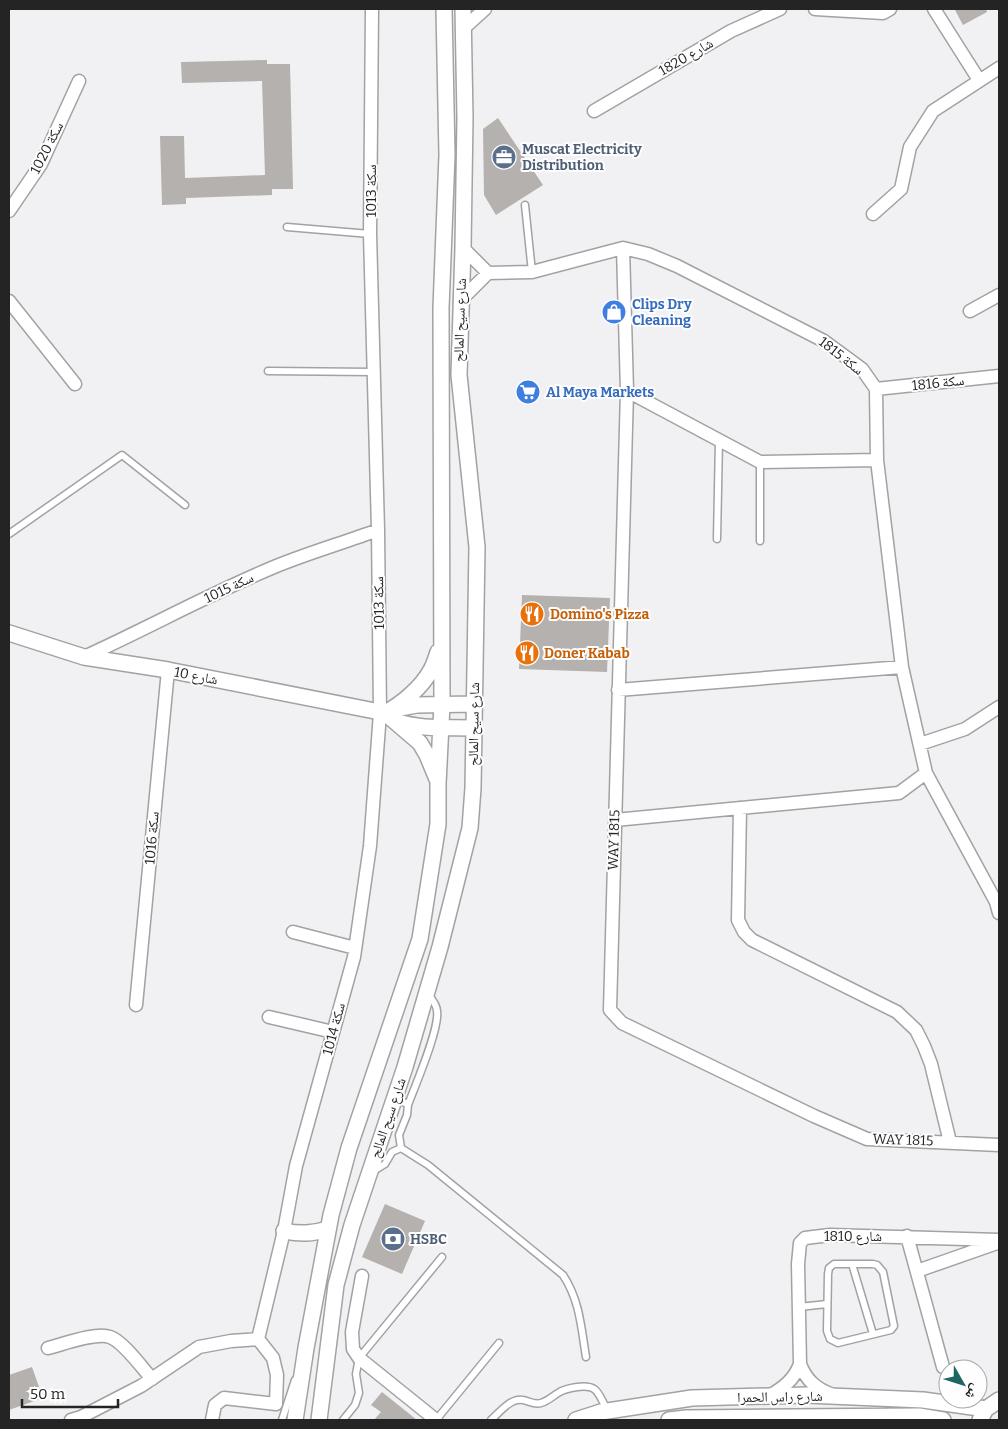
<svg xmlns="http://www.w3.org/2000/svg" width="1008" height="1429" viewBox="0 0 1008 1429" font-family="Bitter,'Noto Naskh Arabic',serif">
<rect width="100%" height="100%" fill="#f1f1f4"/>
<path fill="#b4b1ae" d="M958,9H986L987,12L963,25L955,10Z
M267,60V64H290L293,189H272V195L186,198V204L162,205L160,136H184L185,178L265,175L262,81L182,83L181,62Z
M498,118L543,185L496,215L484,195L483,129Z
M522,595L610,598L607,672L519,669Z
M385,1204L425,1221L402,1274L362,1257Z
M32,1367L43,1398L9,1410V1375Z
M382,1392L417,1420H374L381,1412L371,1405Z"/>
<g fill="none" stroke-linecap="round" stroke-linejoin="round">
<defs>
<path id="service" d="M525,205L532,272
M287,227L370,234
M268,371L373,372
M760,462V541
M9,534L122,455L185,505
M717,539L719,440
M396,1097L408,1105L407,1115L399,1135L401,1148L428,1165L563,1275C580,1301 581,1327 586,1357
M408,1105C415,1086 440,1028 437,1011C437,1005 432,999 428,994
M372,1172L385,1164L392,1152L401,1148
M834,1264H873L877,1265L883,1272L894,1326L891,1330L838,1343L830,1339L827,1331L828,1274L829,1268Z
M852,1264L873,1334
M799,1307L827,1304
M282,1420L295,1380
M343,1420L355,1405L359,1393L356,1374L359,1358L442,1257
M436,1420L499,1343
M491,1420C499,1413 511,1397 523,1400C529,1401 534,1405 541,1403C548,1401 553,1396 558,1393C564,1389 570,1388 577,1387C598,1384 598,1393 607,1410"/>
<path id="minor" d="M815,9L883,13L890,9
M934,9L979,80
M464,28L485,9
M594,111L731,31L780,9
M9,211L41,164L79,81
M873,214L901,189L910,147L933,111L999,68
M463,248L488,273
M623,248L627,391L610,1010L622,1023L814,1116L867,1139L999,1145
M9,301L75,384
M460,301L488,273L532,272L623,248L648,254L677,266L824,341L862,369L876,389L877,460L902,667L926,773L996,902L999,913
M970,311L999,295
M876,389L999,376
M627,391L760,462L877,460
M84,657C148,628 209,594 274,567C308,553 343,543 378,530
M618,690L902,667
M920,744L965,729L999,707
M740,808L738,920L744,932L752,940L897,1012L916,1030L924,1046L931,1064L950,1142
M615,820L899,793L926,773
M293,932L355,948
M136,1005L168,670
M269,1017L333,1032
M907,1236L943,1367
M917,1271L997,1243
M362,1276L352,1332L353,1349L359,1358L436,1420
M258,1339L284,1231L296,1166L354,957L370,846L380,713L378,530L370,234L372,9
M48,1348C64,1344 96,1332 110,1337C124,1342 142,1368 152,1379
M800,1364C806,1380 816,1389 833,1395
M769,1396C783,1388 794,1380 800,1364L798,1264L800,1243L805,1238L830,1235L999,1240
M71,1420L81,1417L141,1386L199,1347L231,1341L258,1339
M212,1420L215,1405L224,1398L276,1404L277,1375L273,1358L258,1339"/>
<path id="tertiary" d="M9,633L84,657L168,670L385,713L420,743L427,755L437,779
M394,709L417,705L475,704
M385,713C402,704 422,687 431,670C434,665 436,658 438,652
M396,721C420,730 449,727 474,728
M284,1231C300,1234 312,1234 328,1229
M295,1420L306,1348L331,1215L349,1148L420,939L438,824V784L442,704L441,308L447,155L444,9
M319,1420L336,1285L352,1225L405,1067L440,947L470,828L473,788L477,547L459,375L463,248L465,118L463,9
M576,1420L601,1412L692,1398L807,1395L923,1400L986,1409
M669,1420L686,1418L919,1416L943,1420
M980,1420L986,1409L999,1400"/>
</defs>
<use href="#service" stroke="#a2a2a5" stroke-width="9"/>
<use href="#minor" stroke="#a2a2a5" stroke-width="15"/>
<use href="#tertiary" stroke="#a2a2a5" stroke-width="18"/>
<use href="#service" stroke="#fff" stroke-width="6"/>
<use href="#minor" stroke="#fff" stroke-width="12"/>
<use href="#tertiary" stroke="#fff" stroke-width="15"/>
</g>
<defs>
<symbol id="office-disc" viewBox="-11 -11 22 22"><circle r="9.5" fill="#5c6f8a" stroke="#fefeff"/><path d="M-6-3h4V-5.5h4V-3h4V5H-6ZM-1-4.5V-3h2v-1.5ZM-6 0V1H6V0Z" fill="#fff"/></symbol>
<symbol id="shop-disc" viewBox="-11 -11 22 22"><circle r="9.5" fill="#3f7fe0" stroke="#fefeff"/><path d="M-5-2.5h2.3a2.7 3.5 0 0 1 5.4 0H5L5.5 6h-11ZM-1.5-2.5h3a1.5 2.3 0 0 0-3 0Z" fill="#fff"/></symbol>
<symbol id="supermarket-disc" viewBox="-11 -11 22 22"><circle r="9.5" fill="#3f7fe0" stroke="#fefeff"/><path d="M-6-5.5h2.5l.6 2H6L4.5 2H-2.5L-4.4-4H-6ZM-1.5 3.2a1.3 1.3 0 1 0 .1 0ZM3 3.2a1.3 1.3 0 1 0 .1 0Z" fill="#fff"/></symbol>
<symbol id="restaurant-disc" viewBox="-11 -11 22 22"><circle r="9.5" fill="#e8710a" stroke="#fefeff"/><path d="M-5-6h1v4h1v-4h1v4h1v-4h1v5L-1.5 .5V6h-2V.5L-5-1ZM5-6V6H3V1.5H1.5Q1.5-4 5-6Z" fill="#fff"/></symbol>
<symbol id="bank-disc" viewBox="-11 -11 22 22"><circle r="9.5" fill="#5c6f8a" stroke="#fefeff"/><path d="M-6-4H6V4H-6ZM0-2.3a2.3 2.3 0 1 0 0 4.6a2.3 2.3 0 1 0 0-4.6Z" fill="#fff"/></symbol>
</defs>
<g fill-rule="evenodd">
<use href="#office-disc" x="490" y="143" width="28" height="28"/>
<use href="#shop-disc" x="600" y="298" width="28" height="28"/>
<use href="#supermarket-disc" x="514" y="378" width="28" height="28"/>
<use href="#restaurant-disc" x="518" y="600" width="28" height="28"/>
<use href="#restaurant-disc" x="513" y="639" width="28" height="28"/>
<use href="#bank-disc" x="379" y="1225" width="28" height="28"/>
</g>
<g text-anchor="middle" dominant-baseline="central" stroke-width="4" stroke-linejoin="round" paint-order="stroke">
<g font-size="14" fill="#252425" stroke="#fefeff">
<text transform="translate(686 57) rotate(-30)">1820 شارع</text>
<text transform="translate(47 148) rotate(-63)">سكة 1020</text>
<text transform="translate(371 191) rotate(-90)">سكة 1013</text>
<text transform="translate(460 320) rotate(-88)">شارع سيح المالح</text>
<text transform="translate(841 356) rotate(38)">سكة 1815</text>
<text transform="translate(938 383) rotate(-6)">سكة 1816</text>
<text transform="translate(229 588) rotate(-25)">سكة 1015</text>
<text transform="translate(379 603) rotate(-91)">سكة 1013</text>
<text transform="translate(196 676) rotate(11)">شارع 10</text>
<text transform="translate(474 724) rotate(-89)">شارع سيح المالح</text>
<text transform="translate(152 838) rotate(-85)">سكة 1016</text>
<text transform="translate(614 840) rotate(-88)">WAY 1815</text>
<text transform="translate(334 1029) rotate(-75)">سكة 1014</text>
<text transform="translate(388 1118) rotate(-71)">شارع سيح المالح</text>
<text transform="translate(903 1140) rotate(2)">WAY 1815</text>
<text x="853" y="1236">شارع 1810</text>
<text transform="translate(780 1397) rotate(-1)">شارع راس الحمرا</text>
</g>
<g font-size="14" font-weight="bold" fill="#4e5e75" stroke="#fefeff" text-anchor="start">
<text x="522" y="149">Muscat Electricity<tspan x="522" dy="16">Distribution</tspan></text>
<text x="410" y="1239">HSBC</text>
</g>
<g font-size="14" font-weight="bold" fill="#366cbe" stroke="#fefeff" text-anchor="start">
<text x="632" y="304">Clips Dry<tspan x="632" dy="16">Cleaning</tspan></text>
<text x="546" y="392">Al Maya Markets</text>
</g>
<g font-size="14" font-weight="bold" fill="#c56008" stroke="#fefeff" text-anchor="start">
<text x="550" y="614">Domino's Pizza</text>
<text x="544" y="653">Doner Kabab</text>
</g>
</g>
<rect width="1008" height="1429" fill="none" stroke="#252425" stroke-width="20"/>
<g transform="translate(963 1384) rotate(129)"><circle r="24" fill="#fefeff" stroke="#a7a7a8"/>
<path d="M0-4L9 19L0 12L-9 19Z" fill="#1c6762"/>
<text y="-8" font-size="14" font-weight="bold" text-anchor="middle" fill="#252425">ش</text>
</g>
<path d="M22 1399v8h96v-8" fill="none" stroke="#252425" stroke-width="2.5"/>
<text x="30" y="1399" font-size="15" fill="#252425" stroke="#fefeff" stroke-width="4" paint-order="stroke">50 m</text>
</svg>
